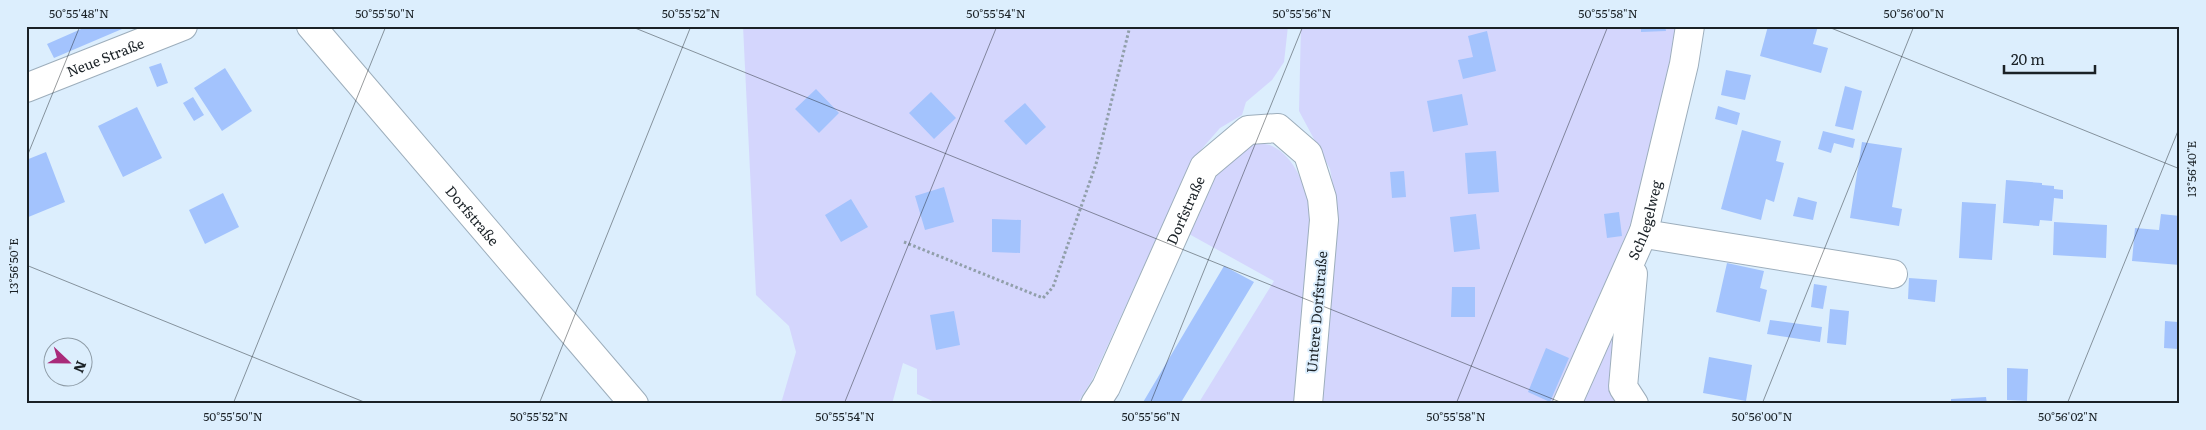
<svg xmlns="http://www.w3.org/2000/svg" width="2206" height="430" viewBox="0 0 2206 430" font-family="Literata,serif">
<rect width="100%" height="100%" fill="#dceefd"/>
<path fill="#d4d6fd" d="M743,26H1288L1284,62L1272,80L1246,102L1242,115L1220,128L1192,160L1092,380L1077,404H939L917,394V369L903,363L892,404H777L782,400L796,352L789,326L756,295Z
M1301,26H1683L1634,226L1560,404H1322L1338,212L1330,169L1299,111Z
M1253,143C1259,144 1266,143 1272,146C1295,156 1307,190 1312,213L1299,404H1198L1274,281L1189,234L1214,174Z
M1624,293L1623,404H1575Z"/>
<path fill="#a3c3fd" d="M88,26H129L54,58L47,44Z
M1641,26H1665L1666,31L1641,32Z
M1768,26H1818L1813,44L1828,48L1821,73L1760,56Z
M1487,31L1496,71L1463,79L1458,60L1473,57L1468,36Z
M161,63L168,83L157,87L149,67Z
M225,68L252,111L222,131L194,88Z
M1726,70L1751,75L1745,100L1721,95Z
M1845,86L1862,91L1853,130L1835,126Z
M816,89L839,113L819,133L795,109Z
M931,92L956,118L934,139L909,113Z
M1462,94L1468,125L1433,132L1427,101Z
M193,97L204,115L194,121L183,103Z
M1025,103L1046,127L1026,145L1004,121Z
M1718,106L1740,113L1737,125L1715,119Z
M137,107L162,158L123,177L98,126Z
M1742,130L1781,141L1776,161L1784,163L1774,202L1766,199L1761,220L1721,209Z
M1823,131L1855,139L1853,148L1834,143L1831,153L1818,149Z
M1862,142L1902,148L1892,207L1902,209L1899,226L1850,218Z
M1496,151L1499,192L1468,194L1465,153Z
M46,152L65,202L26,218V160Z
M1404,171L1406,197L1392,198L1390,172Z
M2006,180L2042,183V185L2054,186V189L2063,190V199L2054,198L2052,221L2040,220L2039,226L2003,223Z
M944,187L954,222L925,230L915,196Z
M223,193L239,227L205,244L189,210Z
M1798,197L1817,202L1813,220L1793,216Z
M851,199L868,227L841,242L825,215Z
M1962,202L1996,204L1992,260L1959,258Z
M1619,212L1622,236L1607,238L1604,214Z
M1476,214L1480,249L1454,252L1450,217Z
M2161,214L2180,216V265L2132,261L2135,228L2159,230Z
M992,219L1021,220L1020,253L992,252Z
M2054,222L2107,225L2106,258L2053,255Z
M1727,263L1764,271L1760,288L1767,290L1760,322L1716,312Z
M1224,266L1254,282L1180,404H1142Z
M1909,278L1937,280L1935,302L1908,299Z
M1814,284L1827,286L1823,309L1811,307Z
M1452,287H1475V317H1451Z
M1830,309L1849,311L1846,345L1827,343Z
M954,311L960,345L936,350L930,315Z
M1770,320L1822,327L1820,342L1767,334Z
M2165,321L2178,322V349L2164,348Z
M1546,348L1569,358L1550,402L1528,392Z
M1709,357L1752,365L1746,401L1703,393Z
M2007,368L2028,369L2027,401L2007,400Z
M1986,397L1987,404H1951V399Z"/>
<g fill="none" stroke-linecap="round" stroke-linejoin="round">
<defs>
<g id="minor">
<path id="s1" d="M311,26L634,404"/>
<path id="s2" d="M26,88L183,26"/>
<path d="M1644,231L1651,235L1893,274"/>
<path d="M1633,274L1623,387L1634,404"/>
<path id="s3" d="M1095,404L1106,387L1204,167L1248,130L1278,128L1308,154L1322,198L1324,220L1308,404"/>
<path id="s4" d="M1567,404L1644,231L1684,64L1690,26"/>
</g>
</defs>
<use href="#minor" stroke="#9daebc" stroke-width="30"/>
<path stroke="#919faa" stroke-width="3" stroke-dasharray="2.5 2.5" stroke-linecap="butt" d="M904,242L1043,298L1053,287L1096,164L1130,26"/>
<use href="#minor" stroke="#fff" stroke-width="28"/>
</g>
<path fill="none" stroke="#1a2126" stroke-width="1" stroke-opacity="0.45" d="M630,26L1565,404M1826,26L2180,169M26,159L80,26M26,265L369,404M233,404L386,26M539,404L691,26M844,404L997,26M1150,404L1303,26M1456,404L1608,26M1762,404L1914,26M2067,404L2180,126"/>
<g text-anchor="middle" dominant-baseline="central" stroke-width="4" stroke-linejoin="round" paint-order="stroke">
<g font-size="14" fill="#1a2126" stroke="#dceefd">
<text stroke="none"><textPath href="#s2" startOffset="85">Neue Straße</textPath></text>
<text stroke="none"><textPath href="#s3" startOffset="214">Dorfstraße</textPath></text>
<text stroke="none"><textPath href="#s1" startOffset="249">Dorfstraße</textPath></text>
<text stroke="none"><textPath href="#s4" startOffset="200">Schlegelweg</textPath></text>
<text transform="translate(1316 312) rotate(-85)">Untere Dorfstraße</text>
</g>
</g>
<rect width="2206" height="430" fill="none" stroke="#dceefd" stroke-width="55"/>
<g transform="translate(68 362) rotate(112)"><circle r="24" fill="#dceefd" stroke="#8e9ca7"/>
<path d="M0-4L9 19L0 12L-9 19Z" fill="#a92a7a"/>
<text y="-8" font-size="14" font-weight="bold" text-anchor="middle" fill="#1a2126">N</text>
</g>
<path d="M2004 65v8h91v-8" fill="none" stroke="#1a2126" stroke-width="2.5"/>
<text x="2011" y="65" font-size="15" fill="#1a2126" stroke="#dceefd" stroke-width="4" paint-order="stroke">20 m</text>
<rect x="28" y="28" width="2150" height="374" fill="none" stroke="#1a2126" stroke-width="2"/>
<g font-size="12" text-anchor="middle" fill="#1a2126">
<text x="79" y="18">50°55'48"N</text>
<text x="385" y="18">50°55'50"N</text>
<text x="691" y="18">50°55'52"N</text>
<text x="996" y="18">50°55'54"N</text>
<text x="1302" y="18">50°55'56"N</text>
<text x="1608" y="18">50°55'58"N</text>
<text x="1914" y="18">50°56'00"N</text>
<text transform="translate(2192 169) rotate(-90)" y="4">13°56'40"E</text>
<text transform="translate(14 266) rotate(-90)" y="4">13°56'50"E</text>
<text x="233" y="421">50°55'50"N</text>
<text x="539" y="421">50°55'52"N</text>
<text x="845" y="421">50°55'54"N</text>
<text x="1151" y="421">50°55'56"N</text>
<text x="1456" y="421">50°55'58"N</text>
<text x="1762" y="421">50°56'00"N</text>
<text x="2068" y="421">50°56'02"N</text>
</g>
</svg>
